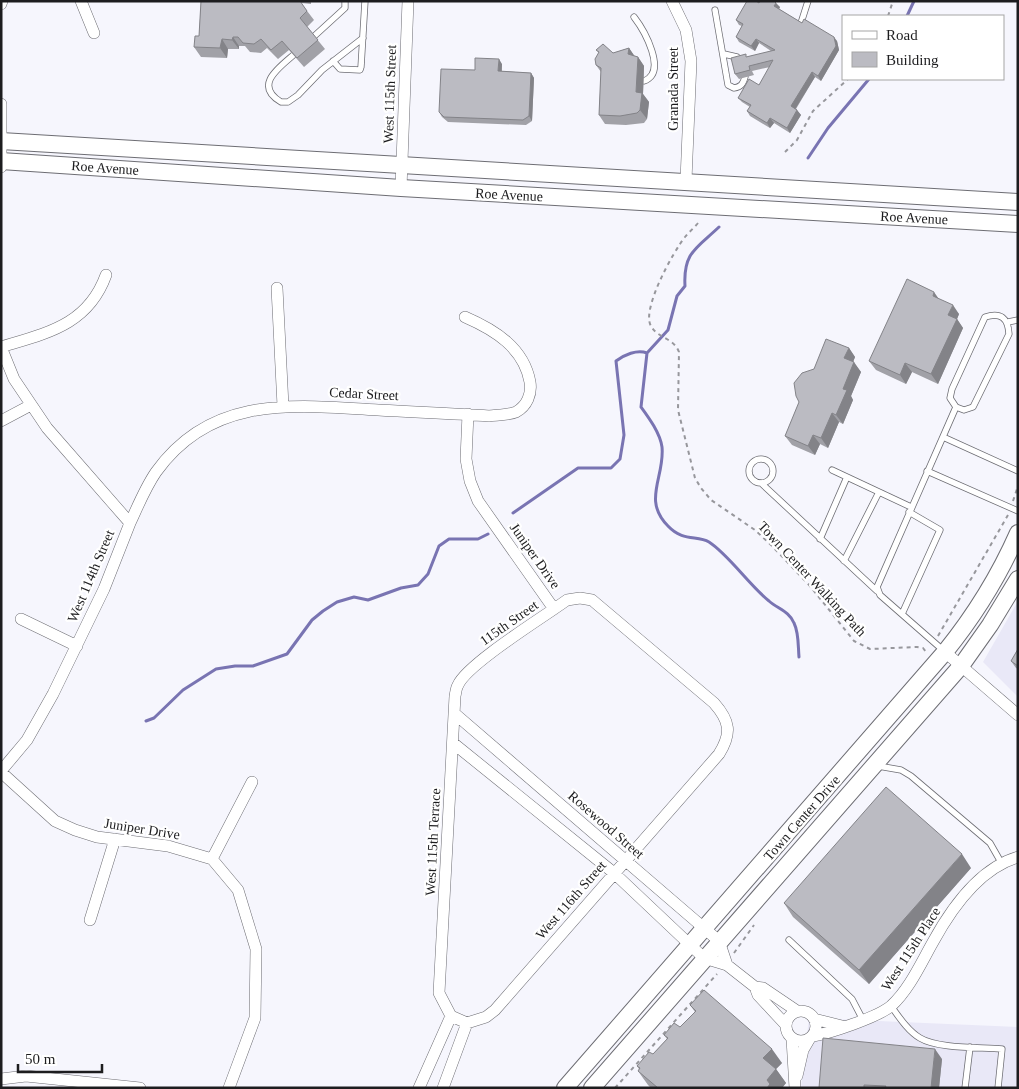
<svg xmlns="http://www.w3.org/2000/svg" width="1019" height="1089" viewBox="0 0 1019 1089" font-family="Georgia,serif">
<rect width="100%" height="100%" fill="#f6f6fd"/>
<path fill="#e9e8f7" d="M1018,601V697L983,662Z
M809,1018L1018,1027V1088H801Z"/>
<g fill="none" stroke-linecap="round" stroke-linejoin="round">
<path stroke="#7974b2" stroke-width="3" d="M907,16L914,1
M808,158L828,128L869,79
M719,227C697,248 683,252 685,286L677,296L668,330L647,353L641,407C649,418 660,433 662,447C665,477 642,500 668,526C683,542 697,535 709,542C728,554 750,586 769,601C778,609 789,611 794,623C799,633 798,646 799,657
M513,513L578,468H611L620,459L624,435L616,361C624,355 637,349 647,353
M146,721L154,718L183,690L216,669L235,666H253L287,654L312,620L323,611L337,602L354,597L368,600L401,588L418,585L428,574L439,546L449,539H478L488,534"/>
<defs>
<path id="lane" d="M715,10L728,85L734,88C741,87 743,84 745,77
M634,17C644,30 668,72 644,81
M801,23L808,1
M310,40L345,8V1
M298,51C283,65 251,84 281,102H288L298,95L322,70L363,38
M724,54L737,57L741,61
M333,61L340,69L360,70L361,67L365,1
M1008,322L1018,320
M943,437L1018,471
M749 471a12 12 0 1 1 24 0a12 12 0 1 1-24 0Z
M832,470L911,507
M927,471L1018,511
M761,483L877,591
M820,539L847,477
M844,561L879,492
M902,614L940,530L909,512
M944,651L880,595L877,587L956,407L964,410L973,407L1009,334C1008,318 1001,312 985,317L952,389L950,398L956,407
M878,766L901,770L911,776L990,843L1002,864
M789,940L852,999L863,1020
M891,1006C899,1017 908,1031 920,1038C938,1049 981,1047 1002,1049L998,1088
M965,1088L970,1047"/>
<path id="street" d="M81,1L94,33
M672,1L686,30L691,61L686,180
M1,4L2,1
M1,104V167
M401,188L408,1
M277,288L283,406
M1,347L14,379L47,428L130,523L104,589L53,694L27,740L1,771
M1,347C47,333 88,325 106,275
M468,414L466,459L470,481L478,501L554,609
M1,421L31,405
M130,523C138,506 145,488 156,472C208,399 284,404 363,409C405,412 447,413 489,416C497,415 509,415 516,412C527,406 532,394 530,382C524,348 495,330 465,317
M21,619L77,646
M945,652L1018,715
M454,713L719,941L727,965
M453,743L614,873L704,958L727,965L755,987L763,988L797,1011
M1,772L55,821L75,830L97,837L168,846L212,859
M212,859L238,890L256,949L255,1018L229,1088
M212,859L252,782
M90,920L115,839
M755,987L758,995L785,1024
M786 1026a15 15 0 1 1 30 0a15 15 0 1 1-30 0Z
M814,1019L842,1026
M813,1036C830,1033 878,1017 891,1006C909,990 921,963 933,942C951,909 980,868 1018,857
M792,1039L795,1088
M797,1076L803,1050L810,1038
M1,1079L26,1076L140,1088
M419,1088L451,1016
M443,1088L467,1023L486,1017L495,1010L719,754C732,733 730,721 714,703L592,600L580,598L567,600C545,616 467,664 458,685C456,688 456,692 455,696L439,993L451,1016L467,1023"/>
<path id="secondary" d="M1,141L1018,202
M1,161L401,188L1018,224
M565,1088L945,652C975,615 999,576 1018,533
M592,1088L961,666L990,625L1018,579"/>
</defs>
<use href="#lane" stroke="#6d6d73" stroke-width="7"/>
<use href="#street" stroke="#6d6d73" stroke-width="12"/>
<use href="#secondary" stroke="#6d6d73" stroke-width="18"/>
<path stroke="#97979c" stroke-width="2" stroke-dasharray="4 4" stroke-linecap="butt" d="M888,16L893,1
M785,152L797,140L813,111L848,79
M698,223C694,228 689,232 685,237C673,252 641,310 651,326C657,338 674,338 679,352L678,410L695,478L701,488L711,500L755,530L773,547L810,586L854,641L870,649L917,647L923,648L927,653
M1013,501L1018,486
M938,636L1008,515
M734,953L754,925
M615,1088L717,974"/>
<use href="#lane" stroke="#fff" stroke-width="5.5"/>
<use href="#street" stroke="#fff" stroke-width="11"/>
<use href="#secondary" stroke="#fff" stroke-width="16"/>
</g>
<path fill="#a1a1a7" d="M201,1H311V4L301,3L314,20L307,27L325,49L304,67L289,50L278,59L267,48L261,53L250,52L245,46H239V49H228L227,58L201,57L194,47L199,36Z
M759,3L780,7L779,9L802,23L837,41L839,50L821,81L815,77L796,109L801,115L790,133L774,123L770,128L750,116L747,111L750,107L742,102L738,98L759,85L770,67L752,71L754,75L739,79L735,74L747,57L771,51L759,43L755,51L739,42L736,37L742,26L739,25L736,20Z
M629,48L634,56L638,57L644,66L643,94L649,102L647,119L644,123L626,125L605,124L599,115L601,72L596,65L599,53L596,50L613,53Z
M502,64V71L531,73L534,78L532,121L526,125L448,122L442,117L439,112L475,70Z
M939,299L959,314L957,319L963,328L938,384L912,372L906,384L876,370L869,361Z
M849,348L855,357L853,362L861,372L851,396L853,400L843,424L839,422L828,448L820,444L815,455L792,445L785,436L814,369Z
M1018,649V669L1016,668L1011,661Z
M971,868L869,984L793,917L784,903Z
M690,1005L782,1063L776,1069L786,1083L782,1088H651L648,1085L638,1071L639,1069L637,1066L653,1054L667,1039L664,1035L680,1027L695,1012Z
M942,1059L939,1088H819Z"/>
<path fill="#838388" d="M776,3L780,7L778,11L774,6Z
M233,37L239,46V49L232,40Z
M834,37L837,41L839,50L821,81L818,76Z
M222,39L228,49L227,58L220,48Z
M756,39L759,43L755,51L751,46Z
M629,48L636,58L628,54Z
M638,57L644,66L643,94L649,102L647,119L640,110L636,92Z
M499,59L502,64L501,76L498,71Z
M812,72L815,77L794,111L791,106Z
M531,73L534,78L532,121L529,116Z
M797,110L801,115L790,133L787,128Z
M770,118L774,123L770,128L767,123Z
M934,292L941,302L933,296Z
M953,305L959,314L957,319L963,328L938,384L931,374L948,315Z
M849,348L855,357L851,367L844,358Z
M854,362L861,372L851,396L853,400L843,424L836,415L843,389Z
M905,363L912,372L906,384L900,375Z
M832,413L839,422L828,448L821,438Z
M813,435L820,444L815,455L808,446Z
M962,854L971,868L869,984L859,970Z
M772,1049L782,1063L776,1069L786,1083L782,1088H767V1080L763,1058Z
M935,1049L942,1059L939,1088H931Z"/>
<path fill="#bbbbc2" stroke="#838388" d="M201,1H300L307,11L300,18L318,40L297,58L282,41L271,50L261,39L254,44L243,43L238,37H233L232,40L222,39L220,48L194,47L195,36H199Z
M747,1H756L759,3L760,1H774L776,3L774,6L802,23L804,19L834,37L836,46L818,76L812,72L791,106L797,110L787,128L770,118L767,123L747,111L751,105L738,98L749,79L759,85L773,60L749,66L750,70L735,74L731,58L746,54V57L775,50L756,39L751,46L736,37L743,24L736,20Z
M603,44L613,53L629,48L628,54L638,57L636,92L642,93L640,110L637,113L620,116L599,115L601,68L596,65L595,59L599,52L596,50Z
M475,58L499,59L498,71L531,73L529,116L523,120L444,117L439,112L441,69L475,70Z
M907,279L934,292L933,296L953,305L948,315L957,319L931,374L905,363L900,375L869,361Z
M826,339L849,348L844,358L854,362L843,389L847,390L836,415L832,413L821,438L813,435L808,446L785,436L799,402L796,396L794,383L802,373L814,369Z
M1018,649V666L1011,661Z
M886,787L962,854L859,970L784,903Z
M704,990L772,1049L763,1058L776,1069L767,1080L770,1084L767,1088H658L638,1071L640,1068L637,1066L649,1052L653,1054L668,1038L664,1035L674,1023L680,1027L696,1011L690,1005Z
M823,1038L935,1049L931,1088H885L886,1086L864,1085V1088H819Z"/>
<g text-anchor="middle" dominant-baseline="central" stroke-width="4.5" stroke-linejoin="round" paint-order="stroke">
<g font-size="14" fill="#1d1d1f" stroke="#fff">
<text transform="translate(673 89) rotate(-90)">Granada Street</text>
<text transform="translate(390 94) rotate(-88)">West 115th Street</text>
<text transform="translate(105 168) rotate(4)">Roe Avenue</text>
<text transform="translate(509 195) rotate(3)">Roe Avenue</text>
<text transform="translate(914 218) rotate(3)">Roe Avenue</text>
<text transform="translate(364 394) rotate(3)">Cedar Street</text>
<text transform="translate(535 556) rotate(55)">Juniper Drive</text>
<text transform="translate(91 576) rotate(-67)">West 114th Street</text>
<text transform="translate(812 579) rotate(47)">Town Center Walking Path</text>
<text transform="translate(509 623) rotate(-35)">115th Street</text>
<text transform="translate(802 818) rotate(-49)">Town Center Drive</text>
<text transform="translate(606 825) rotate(41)">Rosewood Street</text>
<text transform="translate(142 829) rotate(9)">Juniper Drive</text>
<text transform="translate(433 842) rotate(-87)">West 115th Terrace</text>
<text transform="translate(571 900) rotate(-49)">West 116th Street</text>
<text transform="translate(911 949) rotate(-57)">West 115th Place</text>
</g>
</g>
<rect width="1019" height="1089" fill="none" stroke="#1d1d1f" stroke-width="5"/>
<rect x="842" y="15" width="162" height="65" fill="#ffffff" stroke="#a5a5a5"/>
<rect x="852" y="31" width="25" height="8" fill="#ffffff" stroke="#a5a5a5"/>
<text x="886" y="40" font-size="15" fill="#1d1d1f">Road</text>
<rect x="852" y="52" width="25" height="15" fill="#bbbbc2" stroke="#a5a5a5"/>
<text x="886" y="65" font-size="15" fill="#1d1d1f">Building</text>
<path d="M18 1064v8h84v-8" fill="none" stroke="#1d1d1f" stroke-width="2.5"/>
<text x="25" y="1064" font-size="15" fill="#1d1d1f" stroke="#ffffff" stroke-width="4" paint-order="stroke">50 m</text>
</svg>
